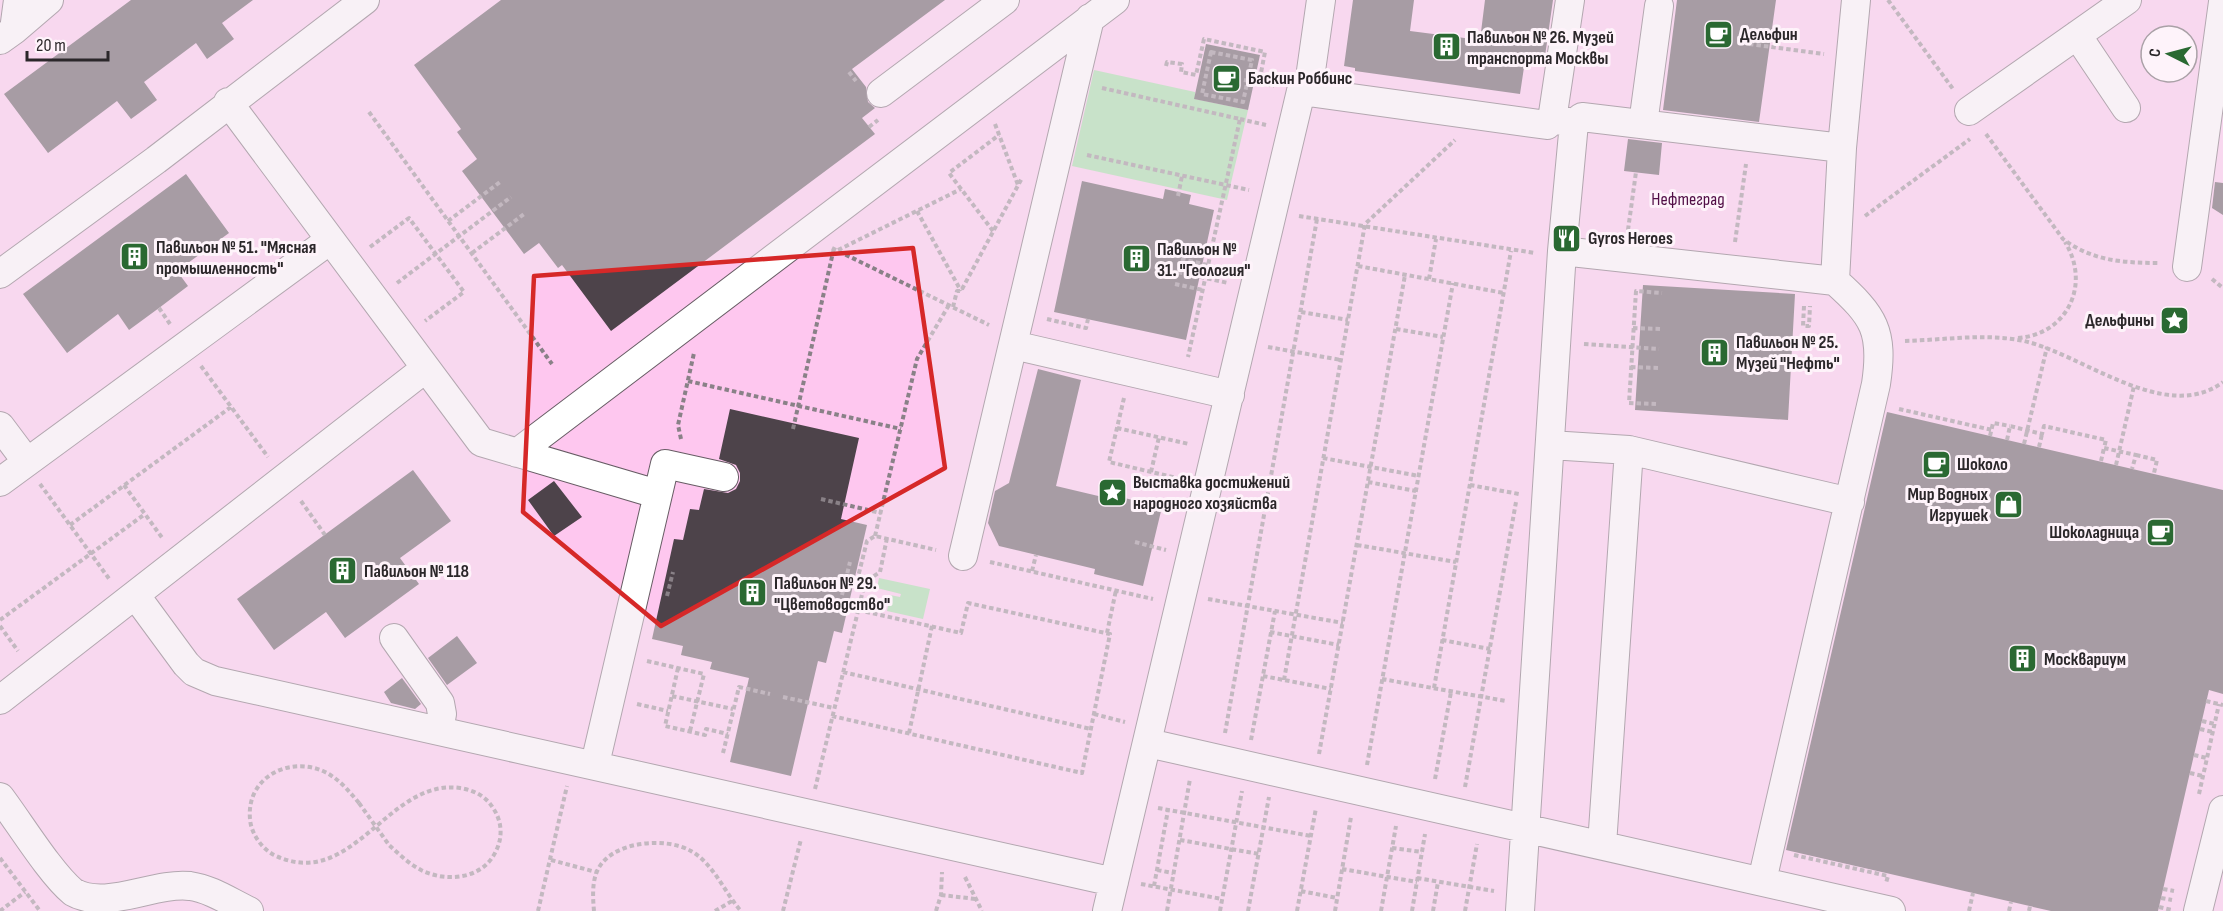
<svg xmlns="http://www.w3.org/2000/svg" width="2223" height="911" viewBox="0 0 2223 911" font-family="'Sofia Sans Condensed',sans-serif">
<rect width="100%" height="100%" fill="#f2e5ee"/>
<path fill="#fec7ef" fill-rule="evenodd" d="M0,0H2223V911H0ZM2151,36H2187V72H2151Z"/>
<path fill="#96dd9b" d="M1094,70L1195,92V99L1248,110L1227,200L1072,166Z
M879,578L930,589L923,619L887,611L890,595L900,597L901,594L877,588Z"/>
<path fill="#4d434a" d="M131,0H253L222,23L234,39L207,59L196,43L144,82L157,100L131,119L117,101L48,153L4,94Z
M501,0H945L852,69L866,87L868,102L875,108L862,118L875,134L611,331L562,265L558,268L539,243L524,254L462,171L477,159L457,132L461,129L414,65Z
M1353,0H1414L1410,31L1480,40L1485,0H1553L1545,56L1526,54L1520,94L1355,71V68L1344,66Z
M1677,0H1776L1759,122L1663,110Z
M1206,44L1260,55L1248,110L1194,99Z
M1628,139L1662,143L1659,175L1624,171Z
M186,174L229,233L177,271L188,286L159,308L129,330L118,314L67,353L23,294Z
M1082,181L1163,199L1165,189L1191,195L1189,204L1214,210L1186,340L1054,312Z
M2215,182L2223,183V215L2212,208Z
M1643,285L1795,294L1788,420L1635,410Z
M1038,369L1081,380L1056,486L1111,499L1112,495L1162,507L1143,586L1094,574L1095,569L999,546L988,523L995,491L1009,483Z
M730,409L859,438L841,519L867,525L842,633L834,631L826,663L818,661L791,776L730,762L749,678L710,669L712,662L681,655L683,646L652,639L674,539L683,540L690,509L699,510L704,489L728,493L736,489L740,481V473L736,465L719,459Z
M1887,412L2223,490V694L2209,690L2158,911H2051L1786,850Z
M413,470L451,521L400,558L419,584L345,638L326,612L274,650L237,599Z
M554,481L582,517L554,536L528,500Z
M457,636L477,663L447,685L428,658Z
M402,678L421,704L415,709L391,703L384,692Z"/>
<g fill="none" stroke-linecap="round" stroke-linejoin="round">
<defs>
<path id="minor" d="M14,30L49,0
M2077,35L2126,108
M0,40L14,30L18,0
M1308,92L1321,0
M881,93L1005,0
M228,102L481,442L657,494
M1969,111L2127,0
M1557,120L1574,123L1582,117L1842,148
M1643,124L1659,6
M1562,251L1835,281C1874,316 1884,331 1876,384L1762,881
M2187,267L2223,2
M0,274L156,160L365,0
M1835,281L1842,148L1856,0
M1013,345L1230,395
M0,426L27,462
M1550,445L1629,450L1602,845
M1629,450L1850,502
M517,453L1115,0
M0,482L330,240
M963,556L1090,18
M136,596L186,664L194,672L215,681L1114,882
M394,638L440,703L442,714L439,730
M0,700L426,368
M1148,743L1891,911
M595,764L665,464L724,477
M0,797C19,822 50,873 73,892C106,911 153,882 190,886C211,889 230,902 249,911
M1107,911L1301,91L1547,125L1552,120L1570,0
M1520,911L1562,251L1574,123
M2198,911L2223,810"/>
</defs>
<use href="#minor" stroke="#675c64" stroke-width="30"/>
<path stroke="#898187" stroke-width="4" stroke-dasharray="4.5 3" stroke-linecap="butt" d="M1888,0L1953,89
M1749,44L1824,54
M1211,52L1252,60L1243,102L1202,94Z
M1166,66L1167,62L1182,64L1181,72L1196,75L1204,39L1265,52L1259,83
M849,72L856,81
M1244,80L1274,86
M1102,88L1240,119L1188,357
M369,112L552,364
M1240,119L1266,125
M995,124L1018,185
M869,127L878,120
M1986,134L2063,239C2092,261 2124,263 2160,263
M1087,155L1249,190
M1178,196L1182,176
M917,211L961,291
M1299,216L1535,253
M1865,216L1970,139
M448,221L500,182
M1628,230L1636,172
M993,231L949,173L999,135
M1735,242L1746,164
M370,247L409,218L464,292L425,321
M832,248L989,325
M838,250L961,189
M472,253L524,214
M1181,259L1208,265
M1358,266L1504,293
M1178,272L1228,283
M1429,279L1436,239
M2212,279L2223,288
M397,283L511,197
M1175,284L1203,290
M1804,306L1803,326H1809L1810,306
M953,307L957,291H961L1022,178
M159,308L170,324
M1301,312L1348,320
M1047,319L1086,328L1088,319
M1633,328L1660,329
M1396,329L1443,337
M2018,338C2068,334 2091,284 2065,242
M1905,341C1943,340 1986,333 2024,341C2082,354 2166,425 2223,382
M1584,344L1659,349
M1268,347L1341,360
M201,366L268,457
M1631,367L1658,368
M688,381L901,429
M1124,398L1109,462L1181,479
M1656,404L1629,403L1636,291L1662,293
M1899,409L1992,430
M1117,428L1189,444
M793,429L834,248
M1990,436L1993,423L2010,426
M681,439L678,425L694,353
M2007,440L2010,426L2042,434L2044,426L2106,440L2104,448L2136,455L2132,469
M2024,444L2047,347
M2039,447L2042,434
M2136,455L2157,460L2154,473
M1323,458L1419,476
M2101,461L2104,448
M2116,465L2134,386
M1151,472L1159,437
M1368,482L1416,491
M40,484L110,580
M124,485L163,539
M1470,485L1519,494
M821,499L881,513
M301,501L325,535
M70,525L231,407
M875,536L917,359L949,305
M1135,542L1166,550
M1357,545L1456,562
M990,562L1153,599
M1032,571L1036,555
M846,578L865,582L880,572L887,538
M857,581L867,541L875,536L936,550
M842,595L850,562
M667,596L673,572
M1208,599L1343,623
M0,620L145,514
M0,626L18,651
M1270,632L1339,645
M1107,633L1116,590
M1442,640L1490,649
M647,661L704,674L690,731
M678,668L665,726L705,735L706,729L728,734
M843,672L1091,729
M1263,676L1331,689
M1382,679L1506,701
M1284,680L1365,224L1455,140
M1434,688L1511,251
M672,696L733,709
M783,697L834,708
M2206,701L2223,705
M637,704L668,711
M1094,714L1125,722
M832,716L1082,773L1110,634L968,603L961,633L858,610
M2202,721L2215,724
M2200,729L2213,732
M909,733L932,626
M1225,733L1317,219
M1251,740L1275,611
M723,753L739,687L770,694
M1319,754L1405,275
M2194,755L2207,758
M1367,765L1453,283
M2190,773L2203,776
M1435,779L1451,692
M1465,787L1516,502
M815,789L865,582
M2199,794L2219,704
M359,803C349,791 339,779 325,772C290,755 246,777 250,819C251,833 261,848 274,855C353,893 387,778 460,788C473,790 486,796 493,808C502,821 503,837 496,851C483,879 447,883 421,870C409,864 399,854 389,845
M1158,808L1311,836
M1180,840L1259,854
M1392,848L1422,852
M1794,855L1888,876L1886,883
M0,858L40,911
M551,860L596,872
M1342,869L1417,882
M1157,870L1173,873
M965,877L982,911
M1417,878L1494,891
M1141,884L1222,899
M1154,886L1168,810
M2163,889L2174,891
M1301,891L1337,898
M941,895L976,899
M2161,898L2172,900
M2159,907L2172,910
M0,911L25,892
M538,911L567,786
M594,911C593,900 592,885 596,874C607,841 665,836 691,851C714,864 724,892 741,911
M715,911L732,901
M783,911L801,839
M936,911L941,895L942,872
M1167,911L1190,779
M1220,911L1242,791
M1248,911L1269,797
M1297,911L1316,808
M1335,911L1351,817
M1381,911L1396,826
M1412,911L1425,834
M1433,911L1438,882
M1465,911L1477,844
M1969,911L1973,893
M2009,911L2011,902
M2029,911L2030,906"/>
<use href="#minor" stroke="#fff" stroke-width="28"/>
<path stroke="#898187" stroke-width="4" stroke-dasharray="4.5 3" stroke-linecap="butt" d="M359,803L389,845"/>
</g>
<path d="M0 0H2223V911H0ZM913,248L945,468L661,626L523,512L534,276Z" fill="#f2e5ee" fill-opacity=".55" fill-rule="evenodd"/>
<path fill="none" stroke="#d62828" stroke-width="4.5" stroke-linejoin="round" d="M913,248L945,468L661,626L523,512L534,276Z"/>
<defs>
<symbol id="cafe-square" viewBox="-11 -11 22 22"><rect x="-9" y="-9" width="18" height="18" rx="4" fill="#2a6932" stroke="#fef3fa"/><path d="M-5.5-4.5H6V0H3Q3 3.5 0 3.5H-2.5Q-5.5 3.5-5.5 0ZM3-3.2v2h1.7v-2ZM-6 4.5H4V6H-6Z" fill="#fff"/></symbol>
<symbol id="building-square" viewBox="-11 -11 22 22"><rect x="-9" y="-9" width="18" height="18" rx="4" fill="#2a6932" stroke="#fef3fa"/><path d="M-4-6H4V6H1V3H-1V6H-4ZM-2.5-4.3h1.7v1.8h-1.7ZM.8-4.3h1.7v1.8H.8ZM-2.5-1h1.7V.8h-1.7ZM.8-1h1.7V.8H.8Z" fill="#fff"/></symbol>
<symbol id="restaurant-square" viewBox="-11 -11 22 22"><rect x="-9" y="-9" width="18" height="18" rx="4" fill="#2a6932" stroke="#fef3fa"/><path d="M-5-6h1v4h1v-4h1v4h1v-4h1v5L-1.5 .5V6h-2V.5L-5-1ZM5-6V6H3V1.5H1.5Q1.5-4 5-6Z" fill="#fff"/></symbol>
<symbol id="sight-square" viewBox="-11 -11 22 22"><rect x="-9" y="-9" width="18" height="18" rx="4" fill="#2a6932" stroke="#fef3fa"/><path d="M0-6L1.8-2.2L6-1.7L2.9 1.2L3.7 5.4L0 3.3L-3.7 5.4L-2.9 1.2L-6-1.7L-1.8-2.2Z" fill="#fff"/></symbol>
<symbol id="shop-square" viewBox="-11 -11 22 22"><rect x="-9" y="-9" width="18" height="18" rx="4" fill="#2a6932" stroke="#fef3fa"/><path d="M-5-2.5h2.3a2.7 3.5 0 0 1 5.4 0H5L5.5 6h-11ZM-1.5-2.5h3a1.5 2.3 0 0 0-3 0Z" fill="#fff"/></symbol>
</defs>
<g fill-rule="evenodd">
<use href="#cafe-square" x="1702" y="18" width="33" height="33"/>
<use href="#building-square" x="1430" y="30" width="33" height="33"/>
<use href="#cafe-square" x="1210" y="62" width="33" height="33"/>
<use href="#restaurant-square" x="1550" y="222" width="33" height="33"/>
<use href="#building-square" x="118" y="240" width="33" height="33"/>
<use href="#building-square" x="1120" y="242" width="33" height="33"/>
<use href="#sight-square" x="2158" y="304" width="33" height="33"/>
<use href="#building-square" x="1698" y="336" width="33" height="33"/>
<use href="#cafe-square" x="1920" y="448" width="33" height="33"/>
<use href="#sight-square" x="1096" y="476" width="33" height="33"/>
<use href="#shop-square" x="1992" y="488" width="33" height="33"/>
<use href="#cafe-square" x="2144" y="516" width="33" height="33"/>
<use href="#building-square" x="326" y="554" width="33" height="33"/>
<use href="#building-square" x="736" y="576" width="33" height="33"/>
<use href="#building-square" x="2006" y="642" width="33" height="33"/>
</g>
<g text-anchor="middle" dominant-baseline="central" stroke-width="6" stroke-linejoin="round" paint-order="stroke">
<g font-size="18" font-weight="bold" fill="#2b272a" stroke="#fef3fa" text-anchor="start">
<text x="1740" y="34">Дельфин</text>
<text x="1467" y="37">Павильон № 26. Музей<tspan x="1467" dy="21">транспорта Москвы</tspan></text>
<text x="1248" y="78">Баскин Роббинс</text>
<text x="1588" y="238">Gyros Heroes</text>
<text x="156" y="247">Павильон № 51. "Мясная<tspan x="156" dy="21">промышленность"</tspan></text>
<text x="1157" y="249">Павильон №<tspan x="1157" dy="21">31. "Геология"</tspan></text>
<text x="2154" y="320" text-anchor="end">Дельфины</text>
<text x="1736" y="342">Павильон № 25.<tspan x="1736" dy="21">Музей "Нефть"</tspan></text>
<text x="1957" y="464">Шоколо</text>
<text x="1133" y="482">Выставка достижений<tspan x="1133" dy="21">народного хозяйства</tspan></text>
<text x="1988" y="494" text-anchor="end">Мир Водных<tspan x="1988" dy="21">Игрушек</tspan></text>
<text x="2139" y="532" text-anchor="end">Шоколадница</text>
<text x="364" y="571">Павильон № 118</text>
<text x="774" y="583">Павильон № 29.<tspan x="774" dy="21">"Цветоводство"</tspan></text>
<text x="2044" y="659">Москвариум</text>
</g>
<g font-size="18" fill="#520f47" stroke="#fef3fa">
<text x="1688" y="199">Нефтеград</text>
</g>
</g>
<g transform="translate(2169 54) rotate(276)"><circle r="28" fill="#fef3fa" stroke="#aaa1a7" stroke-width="1.5"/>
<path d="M0-4.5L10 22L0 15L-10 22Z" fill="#2a6932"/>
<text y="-9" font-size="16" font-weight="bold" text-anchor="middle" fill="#2b272a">С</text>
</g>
<path d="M27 51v9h81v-9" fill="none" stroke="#2b272a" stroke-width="3"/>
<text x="36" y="51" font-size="18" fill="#2b272a" stroke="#fef3fa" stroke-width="4.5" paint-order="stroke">20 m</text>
</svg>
